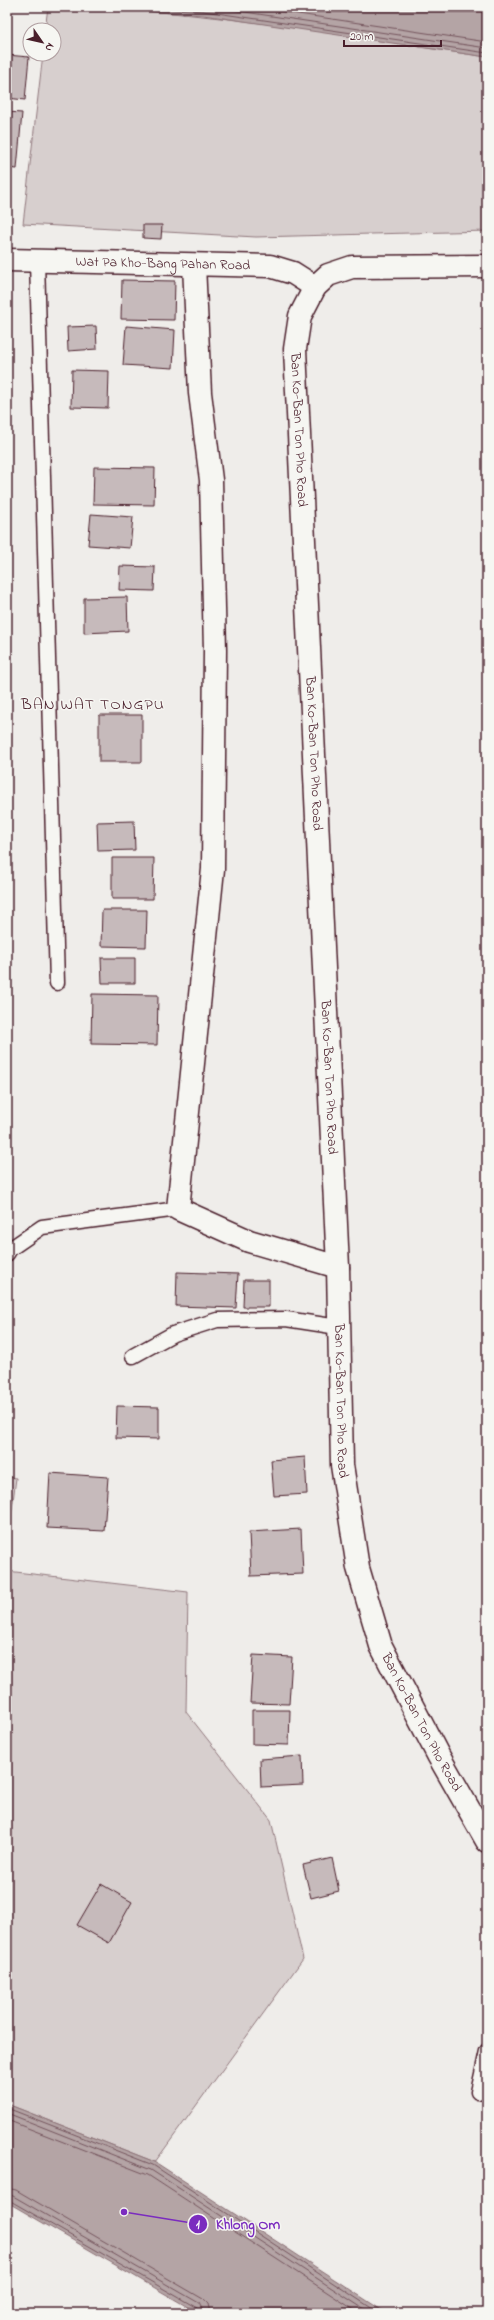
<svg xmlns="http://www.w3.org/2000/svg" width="494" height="2320" viewBox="0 0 494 2320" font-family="'Indie Flower',sans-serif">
<rect width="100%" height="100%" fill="#efedea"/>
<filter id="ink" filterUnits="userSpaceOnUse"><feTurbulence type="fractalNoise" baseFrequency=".025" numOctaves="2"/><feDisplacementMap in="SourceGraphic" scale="8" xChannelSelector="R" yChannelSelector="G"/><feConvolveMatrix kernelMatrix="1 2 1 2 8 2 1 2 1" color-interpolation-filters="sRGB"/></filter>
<g filter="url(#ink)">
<path fill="#d7cfce" stroke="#90777c" d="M48,7C196,7 342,36 487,57V231L256,237L23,224L43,54H54V30H45Z
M7,1477L16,1478L7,1548Z
M7,1571L188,1592L186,1712L271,1820L303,1959L155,2162L7,2104Z"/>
<path fill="#b4a4a5" stroke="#8a6f74" d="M85,7H487V57L203,15Z
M7,2104L155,2162L386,2313H198L7,2202Z"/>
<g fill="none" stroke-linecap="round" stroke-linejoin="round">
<path stroke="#74545c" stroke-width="1" d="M140,7L203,11L487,53
M211,7L487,48
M251,7L487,42
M7,2108L153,2165L379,2313
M7,2113L151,2170L370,2313
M7,2120L148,2175L359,2313
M7,2188L16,2190L203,2299L208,2304L210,2313
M7,2194L13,2196L199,2303L204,2313
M7,2199L197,2308L199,2313"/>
</g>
<path fill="#c6babb" stroke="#4a1f2b" d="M7,55L29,57L25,100L7,98Z
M7,112L22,113L17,169L7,168Z
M143,225H162L161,239L143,238Z
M122,280L175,281L174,320L121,319Z
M96,326L97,349L68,351L67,327Z
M126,326L175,330L173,368L123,365Z
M72,370L109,371L108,408L71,407Z
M94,467L155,468L154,505L93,504Z
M91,514L133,517L130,548L88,545Z
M120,566L155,567L154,591L119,590Z
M127,597L128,631L84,633V598Z
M99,715H142V762H99Z
M134,821L135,850L98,851L97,822Z
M112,858H154L153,899H112Z
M102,910H147L146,947L101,946Z
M101,958H135V983H102Z
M92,994L158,995L157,1045L91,1044Z
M177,1272L238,1274L236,1308L176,1306Z
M244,1280H269V1307H243Z
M117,1406L159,1407V1439L116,1438Z
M305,1457L307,1494L274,1496L271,1460Z
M50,1473L108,1477L104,1531L47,1528Z
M301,1529L303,1574L251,1576L249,1532Z
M253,1655L292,1657L289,1704L250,1703Z
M252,1710H290L289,1745L252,1744Z
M302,1756L303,1785L261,1787L260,1759Z
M332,1858L339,1891L311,1898L303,1865Z
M101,1884L132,1902L109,1943L77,1925Z"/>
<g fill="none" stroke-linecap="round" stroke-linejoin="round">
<defs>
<path id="lane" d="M37,261L57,983
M7,1254L10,1249L42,1227L178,1209
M133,1356L173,1334L217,1320L286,1319L338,1327
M478,2092L487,2051"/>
<g id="street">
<path id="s1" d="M7,260L270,266L293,273L315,287"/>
<path d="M194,265L200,393L211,480L215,650L213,869L178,1209L249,1241L338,1267"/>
</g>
<g id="secondary">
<path id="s2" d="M487,266L352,267L328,275L315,287L300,316L295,349L338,1267L342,1465L358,1568L381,1646L438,1755L487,1841"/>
</g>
</defs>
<use href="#lane" stroke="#4a1f2b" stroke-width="17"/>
<use href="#street" stroke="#4a1f2b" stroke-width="25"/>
<use href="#secondary" stroke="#4a1f2b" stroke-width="25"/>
<use href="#lane" stroke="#f6f6f2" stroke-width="14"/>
<use href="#street" stroke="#f6f6f2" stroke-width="22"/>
<use href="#secondary" stroke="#f6f6f2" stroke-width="22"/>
</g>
</g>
<g text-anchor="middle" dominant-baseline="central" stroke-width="3" stroke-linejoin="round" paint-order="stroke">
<g font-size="14" fill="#4a1f2b" stroke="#f6f6f2">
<text stroke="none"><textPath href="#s1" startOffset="156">Wat Pa Kho-Bang Pahan Road</textPath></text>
<text stroke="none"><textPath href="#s2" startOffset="325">Ban Ko-Ban Ton Pho Road</textPath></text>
<text stroke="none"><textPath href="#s2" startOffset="649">Ban Ko-Ban Ton Pho Road</textPath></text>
<text stroke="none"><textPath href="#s2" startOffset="973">Ban Ko-Ban Ton Pho Road</textPath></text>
<text stroke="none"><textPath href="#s2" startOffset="1297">Ban Ko-Ban Ton Pho Road</textPath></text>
<text stroke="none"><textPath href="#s2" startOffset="1633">Ban Ko-Ban Ton Pho Road</textPath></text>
</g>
<g font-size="16" letter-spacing="1" fill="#4a1f2b" stroke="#f6f6f2">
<text x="93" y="705">BAN WAT TONGPU</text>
</g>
</g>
<path fill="none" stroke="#7b2cbf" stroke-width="1.5" d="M124 2212L198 2224"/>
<g fill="#7b2cbf" stroke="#f6f6f2" stroke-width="1.5">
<circle cx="124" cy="2212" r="4"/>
<circle cx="198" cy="2224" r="10"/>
</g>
<g font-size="12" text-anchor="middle" font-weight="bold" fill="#fff">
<text x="198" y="2228">1</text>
</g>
<g font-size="15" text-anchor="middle" font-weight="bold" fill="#7b2cbf" stroke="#f6f6f2" stroke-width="3" stroke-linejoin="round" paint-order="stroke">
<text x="248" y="2229">Khlong Om</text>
</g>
<rect width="494" height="2320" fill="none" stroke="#f6f6f2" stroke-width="24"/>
<rect x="12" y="12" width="470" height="2296" fill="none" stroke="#4a1f2b" stroke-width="1.5" filter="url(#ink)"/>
<g transform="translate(42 42) rotate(124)"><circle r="19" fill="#f6f6f2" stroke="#b1a0a2"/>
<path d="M0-3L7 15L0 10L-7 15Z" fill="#4a1f2b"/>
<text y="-6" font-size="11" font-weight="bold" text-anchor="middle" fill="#4a1f2b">N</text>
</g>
<path d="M344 40v6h97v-6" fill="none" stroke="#4a1f2b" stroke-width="2"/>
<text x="350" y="40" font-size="12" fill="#4a1f2b" stroke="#f6f6f2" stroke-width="3" paint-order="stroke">20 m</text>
</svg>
